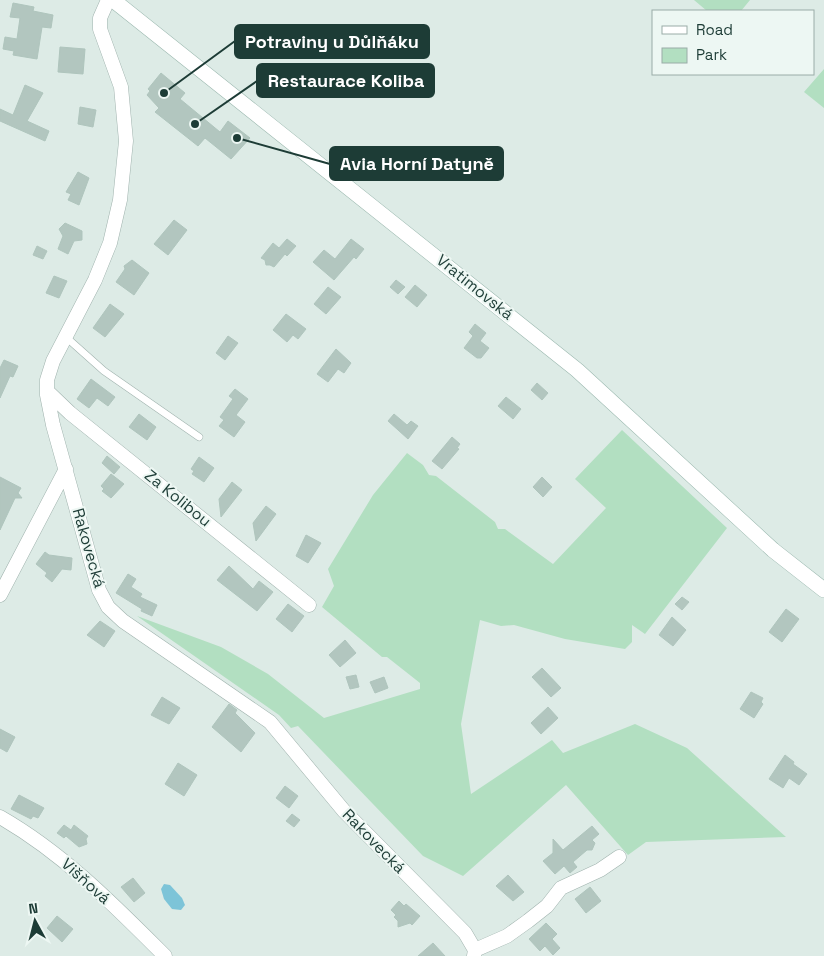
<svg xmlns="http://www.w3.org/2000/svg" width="824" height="956" viewBox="0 0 824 956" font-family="'Space Grotesk',sans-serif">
<rect width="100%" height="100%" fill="#ddebe6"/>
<path fill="#b2dfc1" d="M694,0H750L741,11H707Z
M824,69V108L804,92Z
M622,430L727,528L645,634L632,625V642L625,649L565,639L514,625L501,626L480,620L461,724L471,794L552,740L563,753L635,724L687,748L786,837L646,842L628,855L566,785L463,876L423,856L298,726L291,728L279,715L137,616L221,647L268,674L324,718L420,689V683L387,657H382L322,607L334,586L328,569L373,495L407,453L423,465L429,475L436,476L495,522L498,529H505L553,564L606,508L575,479Z"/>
<path fill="#7dc4d8" d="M164,884L170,885L182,898L185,905L181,910L172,909L164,899L161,889Z"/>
<path fill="#b2c6bf" stroke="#afc5bd" d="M13,3L34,7L33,11L53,15L51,28L42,27L37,59L13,55L14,51L3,49L5,37L17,39L20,18L10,17Z
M60,47L85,49L83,74L58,72Z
M161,73L185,93L180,99L220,132L228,121L250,138L231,159L205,138L198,146L155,112L159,108L147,95L150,91L148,89Z
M25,85L43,93L27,121L49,131L45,141L0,121V109L13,115Z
M80,107L96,110L93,127L78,124Z
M78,172L89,178L79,205L68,200L71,194L66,192Z
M174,220L187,230L168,255L154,244Z
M65,223L82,231V240L74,241L68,254L58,249L63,236L59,229Z
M287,239L296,246L287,256L285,254L274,267L270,265H266L265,260L261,258L273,243L279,248Z
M351,239L364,249L356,259L354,257L334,280L313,262L324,250L335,259Z
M37,246L47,251L43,259L33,255Z
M132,260L149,273L134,295L116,282L125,269L124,266Z
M54,276L67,281L59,298L46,293Z
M396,280L405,287L398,294L390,287Z
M415,285L427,295L417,307L405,297Z
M328,287L341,297L326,314L314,304Z
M110,304L124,314L105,337L93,328Z
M286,314L306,329L298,339L293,335L287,342L273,330Z
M475,324L486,333L480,341L489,348L481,358H477L464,348L473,336L469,332Z
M228,336L238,343L225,360L216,353Z
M336,349L351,363L344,373L338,369L328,382L317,374Z
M4,360L18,366L13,377L10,376L0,398V368Z
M91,379L115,397L108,406L97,398L89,408L77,399Z
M537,383L548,393L542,400L531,390Z
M235,389L248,399L236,415L245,422L234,437L219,426L224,420L220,417L233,399L229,396Z
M506,397L521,409L513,419L498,406Z
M139,414L156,427L147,440L129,427Z
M394,414L407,425L411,421L418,426L408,439L388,421Z
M452,437L460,444L457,448L459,449L442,469L432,461Z
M107,456L120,467L114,474L102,463Z
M199,457L214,468L204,482L192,474L194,471L191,469Z
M111,474L124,484L111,498L102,491L104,489L101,486Z
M0,477L21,488L18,493L22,498H15L0,530Z
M542,477L552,487L543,497L533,487Z
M232,482L242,490L221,517L219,499Z
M266,506L276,514L256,541L253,523Z
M306,535L321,543L308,563L296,556Z
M45,552L49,555L72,558L71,570L62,569L52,582L45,576L47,573L36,564Z
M229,566L253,589L259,581L273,592L257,611L217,580Z
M128,574L136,579L131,587L142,594L140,597L157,605L152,616L141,611L142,609L116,593Z
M682,597L689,602L682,610L675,604Z
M288,604L304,616L292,632L276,619Z
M786,609L799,619L782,642L769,632Z
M672,617L686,630L673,646L659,635Z
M100,621L115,631L104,647L87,635Z
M345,640L356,653L340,667L329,655Z
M542,668L561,688L551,697L532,677Z
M356,675L359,687L350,689L346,677Z
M384,677L388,688L375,693L370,682Z
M751,692L763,698L761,702L763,704L754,718L740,709Z
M162,697L180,708L169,724L151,715Z
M229,704L237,710L235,713L255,733L241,752L212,727Z
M548,707L558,718L541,734L531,723Z
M0,729L15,737L7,752L0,748Z
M785,755L794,762L793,764L807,774L799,785L789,778L783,788L769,779Z
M178,763L197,775L184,796L165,784Z
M285,786L298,796L289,808L276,798Z
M19,795L44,808L38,818L33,816L31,819L11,809Z
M292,814L300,820L294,827L286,821Z
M64,825L71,830L74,825L88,836L86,839L87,844L79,847L66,836L64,838L57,833Z
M592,826L599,834L592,840L595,843L592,850H587L573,862L577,867L570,873L564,866L555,874L543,861L553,853V839L563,850Z
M508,875L524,892L513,901L496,886Z
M133,878L145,893L134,902L121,887Z
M590,887L601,901L586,913L575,899Z
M399,901L404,906L406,904L420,916L412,925L410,923L398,927V921L394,917L396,915L391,910Z
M57,916L73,929L62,942L47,928Z
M546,923L557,934L552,939L560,948L553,955L545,946L540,951L529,939Z
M433,943L445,956H418Z"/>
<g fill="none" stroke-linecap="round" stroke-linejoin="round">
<defs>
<path id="lane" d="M67,338L104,371L199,437"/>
<path id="street" d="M108,0L100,18V29L121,87L126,141L120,200L110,243L95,280L53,361L47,380V395L53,425L99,590L108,607L123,621L270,722L344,811L465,933L475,950L474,956
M47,391L70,413L309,605
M0,595L66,469
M0,817C63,853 114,905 165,956
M475,950L507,936L528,921L547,906L561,888L600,870L619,857"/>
<path id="secondary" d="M113,0L577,370L773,550L824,590"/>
</defs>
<use href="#lane" stroke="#a0b3ae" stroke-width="8"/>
<use href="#street" stroke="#a0b3ae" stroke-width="15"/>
<use href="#secondary" stroke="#9bb8af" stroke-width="16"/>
<use href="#lane" stroke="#fff" stroke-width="7"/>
<use href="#street" stroke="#fff" stroke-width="14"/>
<use href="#secondary" stroke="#fff" stroke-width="15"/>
</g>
<g text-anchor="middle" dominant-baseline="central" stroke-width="4" stroke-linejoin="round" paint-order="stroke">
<g font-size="16" fill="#1d3c36" stroke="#edf7f3">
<text transform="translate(475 287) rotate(39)">Vratimovská</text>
<text transform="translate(178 498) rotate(39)">Za Kolibou</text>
<text transform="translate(89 548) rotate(74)">Rakovecká</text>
<text transform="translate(374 841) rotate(46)">Rakovecká</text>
<text transform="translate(86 881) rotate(42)">Višňová</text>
</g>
</g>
<path fill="none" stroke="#1d3c36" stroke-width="2" d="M164 93L235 41M195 124L257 81M237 138L330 164"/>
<g fill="#1d3c36" stroke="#edf7f3" stroke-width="2">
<circle cx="164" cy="93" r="5"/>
<circle cx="195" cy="124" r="5"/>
<circle cx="237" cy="138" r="5"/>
</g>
<g fill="#1d3c36" stroke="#1d3c36" stroke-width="2">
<rect x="235" y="25" width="194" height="33" rx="5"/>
<rect x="257" y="64" width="177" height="33" rx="5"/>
<rect x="330" y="147" width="173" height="33" rx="5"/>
</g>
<g font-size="18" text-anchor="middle" font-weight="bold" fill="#fff">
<text x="332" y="48">Potraviny u Důlňáku</text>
<text x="346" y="87">Restaurace Koliba</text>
<text x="417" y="170">Avia Horní Datyně</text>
</g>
<rect x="652" y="10" width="162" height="65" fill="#edf7f3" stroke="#9aaca7"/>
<rect x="662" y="26" width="25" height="8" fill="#ffffff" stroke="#9aaca7"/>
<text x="696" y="35" font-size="15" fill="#1d3c36">Road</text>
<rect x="662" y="48" width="25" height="15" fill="#b2dfc1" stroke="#9aaca7"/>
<text x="696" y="60" font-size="15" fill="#1d3c36">Park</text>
<g transform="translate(35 921) rotate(353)" stroke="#edf7f3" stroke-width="4" paint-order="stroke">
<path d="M0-4L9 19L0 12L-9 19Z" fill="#1d3c36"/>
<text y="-8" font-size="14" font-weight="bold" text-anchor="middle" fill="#1d3c36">N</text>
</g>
</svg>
